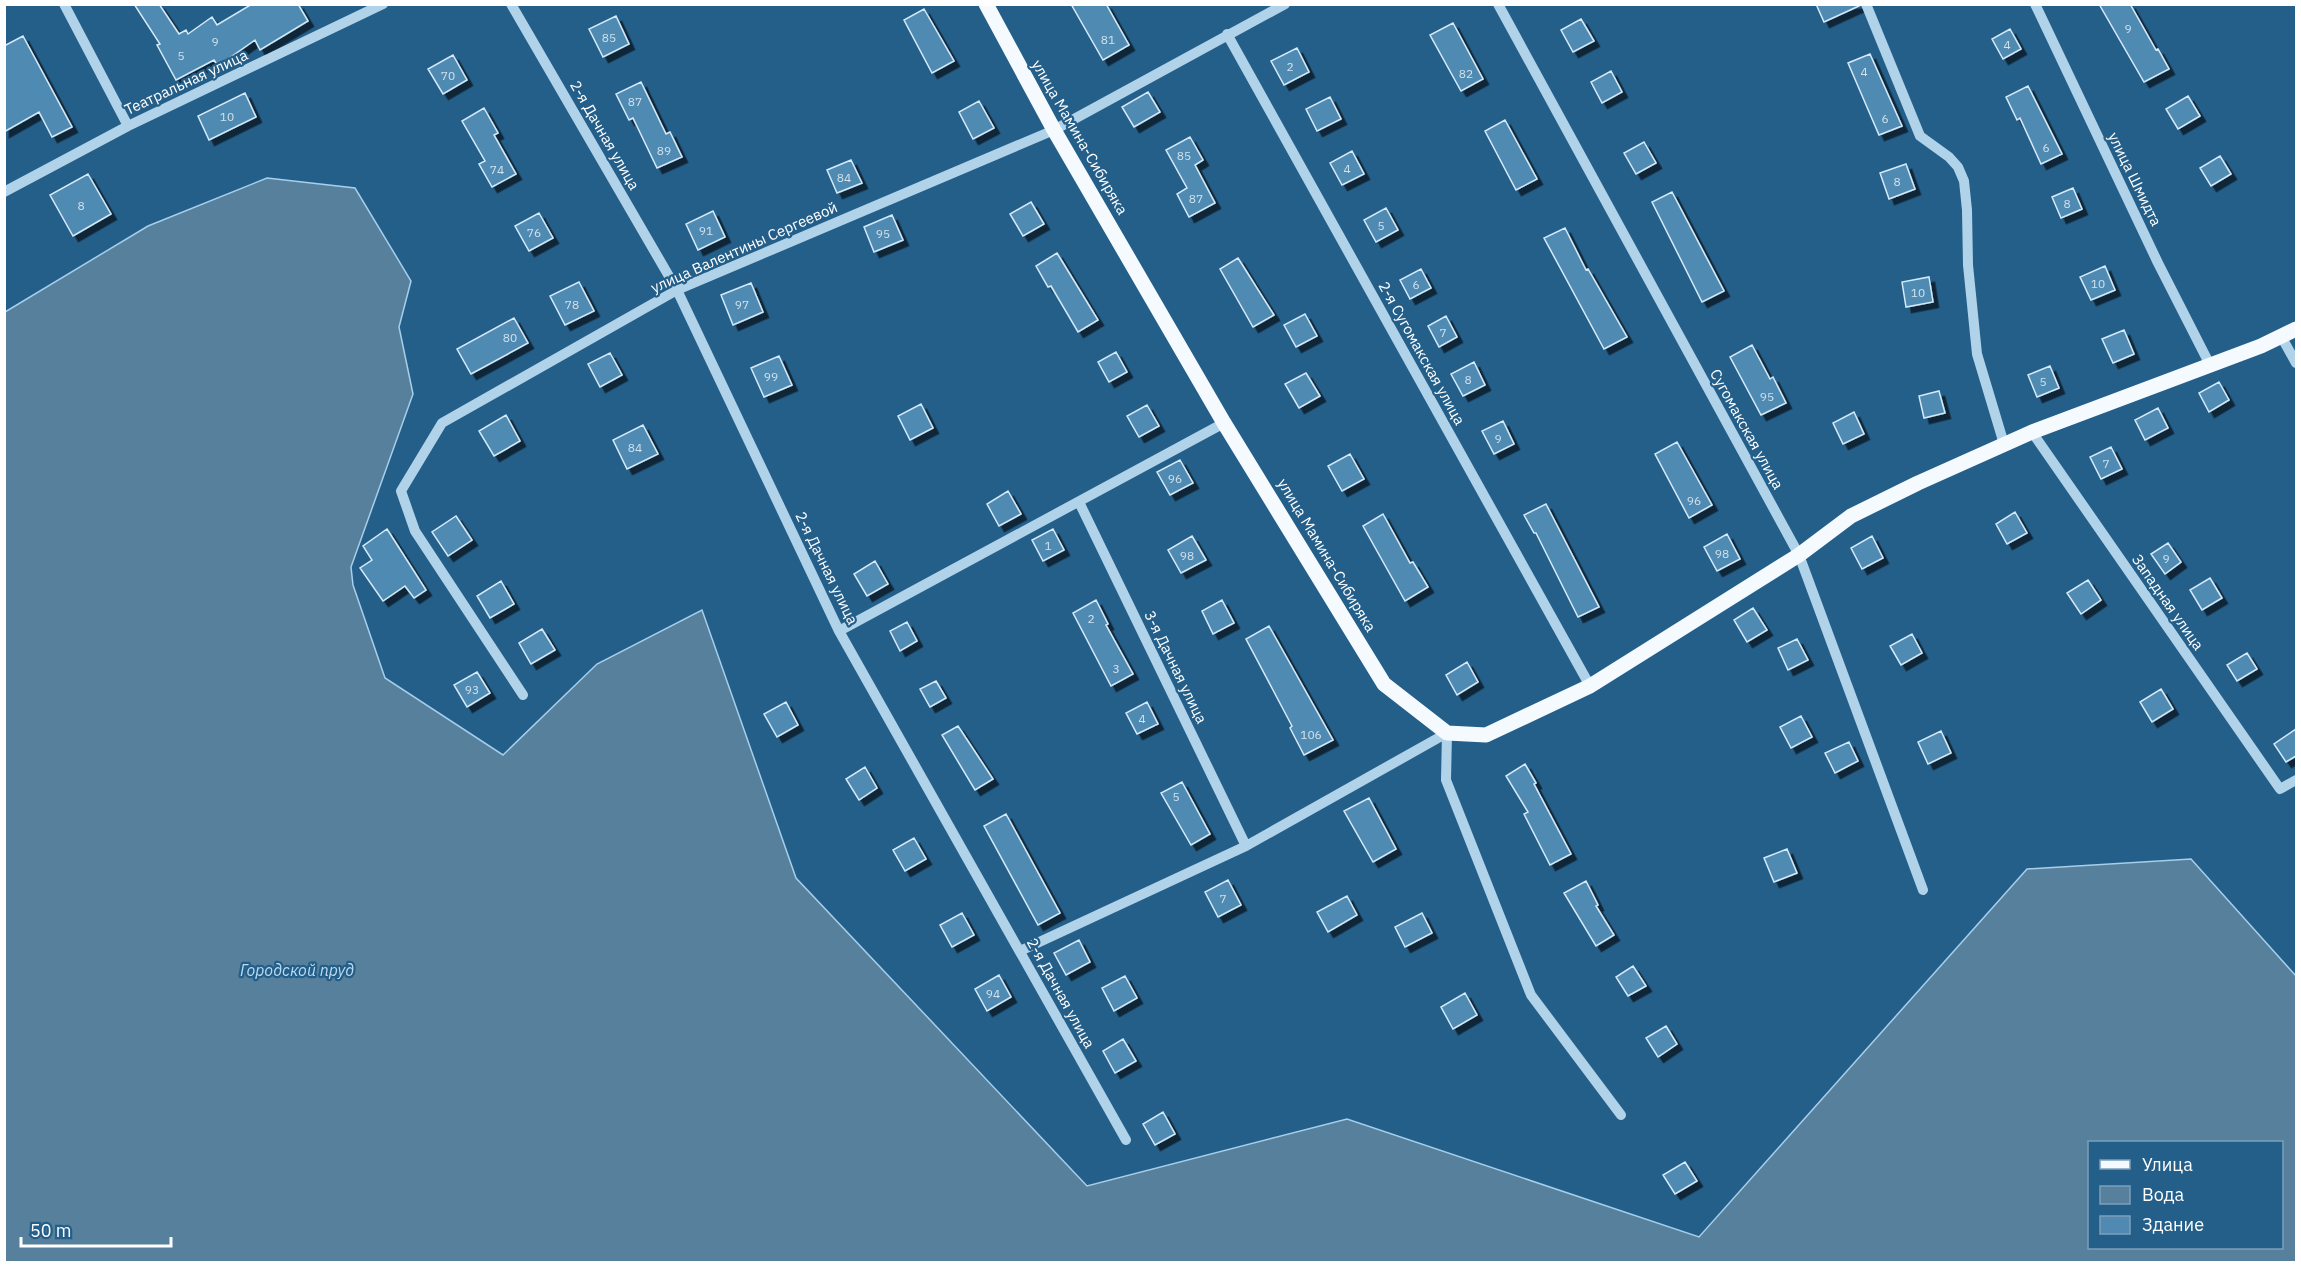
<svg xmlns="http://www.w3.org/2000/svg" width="2301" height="1267" viewBox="0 0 2301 1267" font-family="'IBM Plex Sans',sans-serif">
<defs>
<filter id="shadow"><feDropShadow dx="5.5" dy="5.5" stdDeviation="0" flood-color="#0009"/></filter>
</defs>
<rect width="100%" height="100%" fill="#245f8a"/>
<path fill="#57809d" stroke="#a5cfeb" stroke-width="1.5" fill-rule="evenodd" d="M267,178L355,188L411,281L399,327L413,394L351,567L353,585L385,678L503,755L597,664L702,610L796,878L1087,1186L1347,1119L1699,1237L2027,869L2191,859L2296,976V1262H5V312L148,226ZM2090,1142H2282V1248H2090Z"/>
<path fill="#508ab3" stroke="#d5eaf8" stroke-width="1.5" filter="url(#shadow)" d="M134,4H159L179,34L186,30L188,34L212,17L217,25L252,4H298L308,21L260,50L255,40L218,66L214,60L176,80L157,45L160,44Z
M1071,4H1106L1129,45L1103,60Z
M1816,4H1859V6L1824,22Z
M2099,4H2130L2156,50L2158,49L2169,69L2144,82Z
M924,9L954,61L932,73L904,20Z
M616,16L629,44L603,57L589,29Z
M1581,19L1594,41L1573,52L1561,30Z
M1453,23L1483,79L1461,91L1430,35Z
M2010,29L2021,49L2003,59L1992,39Z
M23,36L72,127L52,137L39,112L4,132V46Z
M1297,48L1309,72L1284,85L1271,61Z
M1870,54L1902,126L1879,135L1848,63Z
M453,55L467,80L443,94L428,69Z
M1611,71L1622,92L1602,103L1591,82Z
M641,82L666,134L670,132L682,157L657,168L633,118L629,120L616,94Z
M2028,86L2062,154L2041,164L2020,118L2017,120L2006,97Z
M1148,92L1160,112L1134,127L1122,107Z
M245,93L256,117L209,140L198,116Z
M2188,96L2200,116L2178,129L2166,109Z
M1330,97L1341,119L1317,131L1306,109Z
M979,101L994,128L973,139L959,112Z
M484,108L498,133L494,135L516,174L492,187L479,164L485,161L462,121Z
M1505,120L1537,179L1516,190L1485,131Z
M1190,137L1203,160L1195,165L1215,203L1189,217L1177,194L1187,188L1166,150Z
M1644,142L1656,163L1636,174L1624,153Z
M1352,151L1364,174L1342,185L1330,163Z
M2220,156L2231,174L2211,186L2200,168Z
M851,160L862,183L837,193L827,170Z
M1906,164L1915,189L1889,199L1880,173Z
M88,174L111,214L73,236L50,195Z
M2073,188L2082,209L2061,218L2052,197Z
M1672,192L1724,291L1702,302L1652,202Z
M1031,202L1044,224L1023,236L1010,214Z
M1386,208L1398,230L1376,242L1364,220Z
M713,211L725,237L698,250L686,224Z
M539,213L553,238L529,251L515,226Z
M892,215L903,240L874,252L864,227Z
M1565,228L1586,270L1588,269L1627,337L1604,349L1544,238Z
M1057,253L1098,320L1078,332L1051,286L1048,287L1036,266Z
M1238,258L1274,315L1253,327L1220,269Z
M2105,266L2115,290L2091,300L2080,277Z
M1421,269L1431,288L1410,299L1400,280Z
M1929,277L1933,302L1906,307L1902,282Z
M579,282L594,311L565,325L550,296Z
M751,283L763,312L733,325L721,295Z
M1305,314L1317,336L1296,347L1284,325Z
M1446,316L1457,337L1439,347L1428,326Z
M514,318L528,343L471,374L457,349Z
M2124,330L2134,354L2113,363L2102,339Z
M1752,345L1770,379L1773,377L1786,403L1761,415L1730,357Z
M1116,352L1127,372L1109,382L1098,362Z
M610,353L622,375L600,387L588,364Z
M779,356L792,385L764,397L751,368Z
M1474,362L1485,385L1463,396L1451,374Z
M2050,366L2059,388L2037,397L2028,375Z
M1306,373L1320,396L1299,408L1285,384Z
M2219,382L2229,400L2209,412L2199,393Z
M1939,391L1945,413L1924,418L1919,396Z
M921,404L933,428L910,440L898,416Z
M1147,405L1159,426L1139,437L1127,416Z
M2158,408L2168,428L2145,440L2135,420Z
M1854,412L1864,434L1843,444L1833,423Z
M506,415L520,441L494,456L479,431Z
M1503,421L1514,444L1494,454L1482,431Z
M643,425L658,454L627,469L613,440Z
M1677,442L1712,505L1689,518L1655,454Z
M2111,447L2122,469L2101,479L2090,457Z
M1350,454L1364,479L1342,491L1328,466Z
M1180,460L1193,483L1170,495L1157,472Z
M1008,491L1021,514L999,526L987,504Z
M1546,504L1599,607L1578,617L1536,533H1534L1524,515Z
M2015,512L2027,533L2007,544L1996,524Z
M1383,514L1410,563L1413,562L1428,587L1405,601L1363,526Z
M456,516L472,540L448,556L432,532Z
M387,529L426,590L414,598L405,586L383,601L360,568L372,560L363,546Z
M1053,529L1064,550L1043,561L1032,540Z
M1727,534L1740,559L1717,571L1704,547Z
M1192,536L1206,560L1181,573L1168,550Z
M1872,536L1883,558L1862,569L1851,548Z
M2168,543L2181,562L2165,574L2151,554Z
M875,561L888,584L867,596L854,574Z
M2210,578L2222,598L2202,610L2190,590Z
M2088,580L2101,600L2081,614L2067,593Z
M501,581L514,604L490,618L477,596Z
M1096,600L1108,624L1106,625L1133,674L1111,686L1073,613Z
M1222,600L1234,623L1213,634L1202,611Z
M1753,608L1767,630L1747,642L1734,620Z
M907,622L917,641L900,651L890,631Z
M1269,626L1333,740L1304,755L1290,728L1292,726L1246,639Z
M542,629L555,650L531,664L519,643Z
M1912,634L1922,653L1901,665L1890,646Z
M1797,639L1808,660L1788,670L1778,648Z
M2247,653L2257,669L2237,681L2227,665Z
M1467,662L1478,682L1457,695L1446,675Z
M477,672L490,693L467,707L454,685Z
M936,681L946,698L930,707L920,689Z
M2161,689L2173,709L2152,722L2140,702Z
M786,702L798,725L777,737L764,714Z
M1147,702L1158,724L1137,734L1126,713Z
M1801,716L1812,737L1791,748L1780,727Z
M958,726L993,779L975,790L942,735Z
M2296,729V756L2286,762L2274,744Z
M1941,731L1951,753L1928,764L1918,742Z
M1849,742L1858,761L1835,773L1825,753Z
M1525,764L1536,783L1534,784L1571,854L1550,865L1524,814L1528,812L1506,776Z
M865,767L877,788L859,800L846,779Z
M1182,782L1210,834L1191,845L1161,793Z
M1369,798L1396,849L1373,862L1344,811Z
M1006,814L1060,913L1038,925L984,826Z
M914,838L926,859L905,871L893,850Z
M1787,849L1797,873L1774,882L1764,858Z
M1228,880L1241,905L1218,917L1205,892Z
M1586,881L1598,905L1596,906L1614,935L1596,946L1564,893Z
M1347,896L1357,915L1328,932L1317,912Z
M962,913L974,935L952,947L940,925Z
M1422,913L1432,933L1405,947L1395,927Z
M1079,940L1090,962L1066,975L1054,953Z
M1633,966L1646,986L1628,996L1616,977Z
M999,975L1011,997L987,1011L975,989Z
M1125,976L1137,998L1114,1011L1102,988Z
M1465,993L1477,1015L1453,1029L1441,1007Z
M1666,1026L1677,1044L1658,1057L1646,1038Z
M1123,1039L1136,1061L1115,1073L1103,1051Z
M1163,1112L1175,1134L1155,1145L1143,1124Z
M1685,1162L1697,1181L1675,1194L1663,1175Z"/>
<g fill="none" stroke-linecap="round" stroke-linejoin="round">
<path stroke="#b1d3ea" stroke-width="10" d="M64,4L128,126
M511,4L677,290L839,631L1126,1140
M1498,4L1799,555L1923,890
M1866,4L1920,136L1949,157L1958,167L1964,181L1967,210L1968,265L1977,354L2004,444
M2035,4L2158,263L2210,365
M1227,34L1590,686
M4,192L128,126L383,4
M2281,336L2296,363
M2032,432L2280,789L2296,780
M1079,502L1246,846
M839,631L1224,423
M523,695L415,531L401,491L442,423L677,290L1054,130L1285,4
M1447,733L1446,780L1531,995L1621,1115
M1020,951L1246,846L1447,733"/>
<path stroke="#f5fafe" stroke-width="15" d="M986,4L1054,130L1224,423L1384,684L1447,733L1486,735L1590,686L1799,555L1851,516L1918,483L2032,432L2261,346L2296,329"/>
</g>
<g text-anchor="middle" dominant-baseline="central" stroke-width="4.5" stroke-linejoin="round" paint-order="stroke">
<g font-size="12" fill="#d3e2ec">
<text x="2128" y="28">9</text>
<text x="609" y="37">85</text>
<text x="1108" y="39">81</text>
<text x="215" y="41">9</text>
<text x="2007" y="44">4</text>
<text x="181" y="55">5</text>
<text x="1290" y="66">2</text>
<text x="1864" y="71">4</text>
<text x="1466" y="73">82</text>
<text x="448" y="75">70</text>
<text x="635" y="101">87</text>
<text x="227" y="116">10</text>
<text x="1885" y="118">6</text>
<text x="2046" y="147">6</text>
<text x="664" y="150">89</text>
<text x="1184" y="155">85</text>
<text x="1347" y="168">4</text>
<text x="497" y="169">74</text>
<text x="844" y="177">84</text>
<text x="1897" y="181">8</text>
<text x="1196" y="198">87</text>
<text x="2067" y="203">8</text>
<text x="81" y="205">8</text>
<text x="1381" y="225">5</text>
<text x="706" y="230">91</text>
<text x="534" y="232">76</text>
<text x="883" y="233">95</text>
<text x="2098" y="283">10</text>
<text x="1416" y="284">6</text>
<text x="1918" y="292">10</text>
<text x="572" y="304">78</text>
<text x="742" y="304">97</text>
<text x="1443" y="332">7</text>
<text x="510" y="337">80</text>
<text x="771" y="376">99</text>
<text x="1468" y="379">8</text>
<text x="2043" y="381">5</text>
<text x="1767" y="396">95</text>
<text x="1498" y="438">9</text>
<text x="635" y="447">84</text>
<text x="2106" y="463">7</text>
<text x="1175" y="478">96</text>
<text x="1694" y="500">96</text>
<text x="1048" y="545">1</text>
<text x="1722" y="553">98</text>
<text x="1187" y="555">98</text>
<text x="2166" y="558">9</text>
<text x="1091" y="618">2</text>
<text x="1116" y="668">3</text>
<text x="472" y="689">93</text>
<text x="1142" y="718">4</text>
<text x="1311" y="734">106</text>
<text x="1176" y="796">5</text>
<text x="1223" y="898">7</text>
<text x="993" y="993">94</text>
</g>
<g font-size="15" fill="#fff" stroke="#245f8a">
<text transform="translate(186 82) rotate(-25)">Театральная улица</text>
<text transform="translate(605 135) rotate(60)">2-я Дачная улица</text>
<text transform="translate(1080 137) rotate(60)">улица Мамина-Сибиряка</text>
<text transform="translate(2135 179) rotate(64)">улица Шмидта</text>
<text transform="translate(744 247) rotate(-24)">улица Валентины Сергеевой</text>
<text transform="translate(1422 353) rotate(61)">2-я Сугомакская улица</text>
<text transform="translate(1747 429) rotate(61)">Сугомакская улица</text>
<text transform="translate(1327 555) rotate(59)">улица Мамина-Сибиряка</text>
<text transform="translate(827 568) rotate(64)">2-я Дачная улица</text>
<text transform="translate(2168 602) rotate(55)">Западная улица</text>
<text transform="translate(1176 667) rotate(64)">3-я Дачная улица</text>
<text transform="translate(1061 993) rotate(61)">2-я Дачная улица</text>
</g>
<g font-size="16" font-style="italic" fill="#bddcf1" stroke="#245f8a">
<text x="297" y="970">Городской пруд</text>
</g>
</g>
<rect width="2301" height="1267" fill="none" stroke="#ffffff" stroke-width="12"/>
<rect x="2088" y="1141" width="195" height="108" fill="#245f8a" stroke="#7c9fb9" stroke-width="1.5"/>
<rect x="2100" y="1160" width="30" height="9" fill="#f5fafe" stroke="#7c9fb9" stroke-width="1.5"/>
<text x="2142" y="1171" font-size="18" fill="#ffffff">Улица</text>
<rect x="2100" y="1186" width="30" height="18" fill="#57809d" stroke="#7c9fb9" stroke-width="1.5"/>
<text x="2142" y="1201" font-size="18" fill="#ffffff">Вода</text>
<rect x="2100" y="1216" width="30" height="18" fill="#508ab3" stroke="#7c9fb9" stroke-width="1.5"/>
<text x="2142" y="1231" font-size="18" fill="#ffffff">Здание</text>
<path d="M21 1237v9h150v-9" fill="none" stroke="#ffffff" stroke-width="3"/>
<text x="30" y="1237" font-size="18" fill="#ffffff" stroke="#245f8a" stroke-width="4.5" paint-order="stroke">50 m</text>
</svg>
